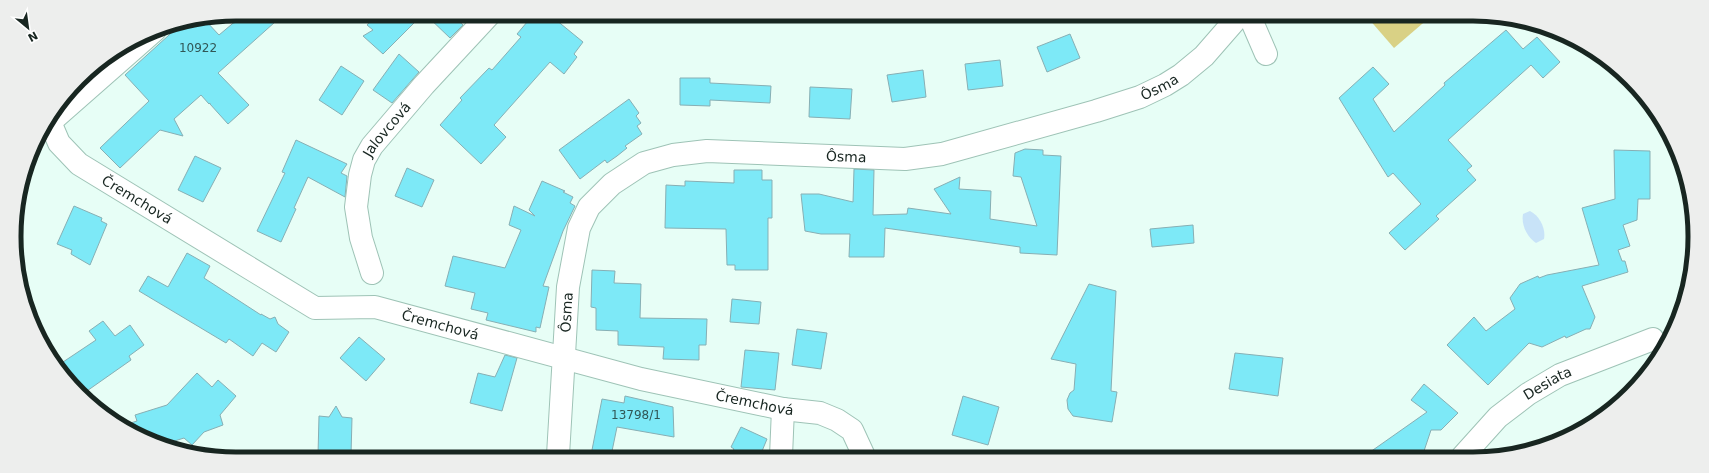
<svg xmlns="http://www.w3.org/2000/svg" width="1709" height="473" viewBox="0 0 1709 473" font-family="'DejaVu Sans',sans-serif">
<rect width="100%" height="100%" fill="#e7fef6"/>
<path fill="#d9d185" d="M1368,18H1429L1394,48Z"/>
<path fill="#c8e3f8" d="M1530,211C1540,216 1546,229 1544,239L1536,243C1527,237 1521,225 1523,214Z"/>
<path fill="#7de9f7" stroke="#87afb4" d="M244,14H284L218,73L249,105L228,124L210,104V103L209,104L201,95L174,119L183,136L160,130L120,168L100,148L149,101L125,75L180,25L205,20L219,35Z
M377,14L422,15L383,54L363,36L373,30L367,25Z
M426,15H452L463,25L450,38Z
M533,15H550L583,42L574,54L577,57L564,74L550,62L494,125L506,137L481,164L440,125L462,100L460,98L489,68L492,70L521,37L517,34Z
M1506,30L1523,49L1537,37L1560,62L1543,78L1531,65L1448,140L1472,166L1467,170L1476,180L1436,216L1439,219L1405,250L1389,233L1421,204L1393,173L1388,177L1339,98L1373,67L1389,84L1373,99L1394,132L1445,85L1444,83Z
M1070,34L1080,58L1047,72L1037,47Z
M399,54L419,72L392,103L373,90Z
M1000,60L1003,86L968,90L965,64Z
M341,66L364,81L342,115L319,100Z
M923,70L926,97L892,102L887,75Z
M680,78H710V83L771,86L770,103L710,100V106L680,105Z
M810,87L852,89L850,119L809,117Z
M629,99L639,113L636,116L641,123L637,126L642,134L625,146L627,148L617,156L607,163L605,160L580,179L559,150Z
M296,140L347,164L341,173L347,176L345,197L308,177L294,208L296,209L281,242L257,231L285,173L282,172Z
M1025,149L1043,150V155L1061,156L1057,255L1020,253V247L885,228L884,257H849L850,234H821L805,231L801,194H819L853,202L854,169L874,170L873,215L907,214L908,208L951,214L934,189L960,177L959,189L991,191L990,219L1037,226L1021,177L1013,176L1015,153Z
M1614,150L1650,151V199H1638L1637,220L1623,225L1630,246L1618,250L1622,261H1625L1628,272L1582,286L1595,317L1590,329H1586L1566,338L1565,336L1542,347L1529,343L1488,385L1447,345L1474,317L1486,331L1515,309L1510,298L1520,284L1538,276L1539,278L1547,275L1599,265L1582,208L1615,199Z
M195,156L221,168L203,202L178,190Z
M407,168L434,180L422,207L395,196Z
M734,170H762V180H772V218H768V270H735V265H727L726,229L665,228L666,185L685,186V181L734,183Z
M542,181L565,191L563,192L573,197L570,203L575,206L563,231L543,286L549,287L540,328L536,327V332L486,320L488,313L471,309L475,293L445,286L453,256L505,268L521,230L509,225L514,206L535,216L529,210Z
M74,206L102,218L101,221L107,224L90,265L71,254L72,250L57,244Z
M1193,225L1194,243L1152,247L1150,229Z
M187,253L210,266L204,278L261,315V314L270,319L275,317L278,324L289,332L276,352L262,343L253,356L229,339L226,343L139,291L148,276L168,287Z
M592,270L615,271L614,283L641,284L640,318L707,319L706,345H699V360L663,359L664,347L618,345V331L596,330V308L591,307Z
M1089,284L1116,291L1111,391L1117,392L1112,422L1073,416L1068,409L1067,400L1070,393L1074,390L1076,364L1051,359Z
M732,299L761,302L759,324L730,322Z
M103,321L115,336L130,325L144,345L129,356L131,360L84,393L60,372L57,366L96,340L89,331Z
M797,329L827,333L821,369L792,365Z
M359,337L385,359L366,381L340,358Z
M745,350L779,353L775,390L741,387Z
M1235,353L1283,358L1278,396L1229,389Z
M505,355L517,358L502,411L470,403L478,373L495,377Z
M197,373L212,387L218,380L236,396L220,415L223,425L204,432L192,445L184,438L165,444L125,429L121,426L137,421L135,415L167,405Z
M1424,384L1458,413L1441,430H1431L1422,457H1363L1427,412L1411,400Z
M625,396L673,407L674,437L617,427L611,456L591,455L602,399L624,403Z
M963,396L999,407L988,445L952,435Z
M336,406L342,417L352,418L351,455H318L319,416L329,417Z
M741,427L767,439L760,456H730L734,449L731,447Z"/>
<g fill="none" stroke-linecap="round" stroke-linejoin="round">
<defs>
<g id="minor">
<path d="M1250,17L1266,54"/>
<path id="s1" d="M50,122L59,143L79,164L315,308L375,307L641,379L783,409L820,413L837,420L852,430L864,456"/>
<path d="M48,124L155,30"/>
<path id="s2" d="M372,273L361,238L356,207L360,175L364,160L372,146L424,85L489,15"/>
<path id="s3" d="M558,455L568,287L579,228L589,207L612,184L644,163L673,155L707,151L905,159L942,154L1096,111L1140,97L1165,85L1181,75L1204,56L1238,17"/>
<path d="M781,456L783,409"/>
<path id="s4" d="M1462,457L1498,417L1528,394L1560,375L1653,339"/>
</g>
</defs>
<use href="#minor" stroke="#9ec3b6" stroke-width="24"/>
<use href="#minor" stroke="#fff" stroke-width="22"/>
</g>
<g text-anchor="middle" dominant-baseline="central" stroke-width="3" stroke-linejoin="round" paint-order="stroke">
<g font-size="12" fill="#315756">
<text x="198" y="48">10922</text>
<text x="636" y="415">13798/1</text>
</g>
<g font-size="14" fill="#182621" stroke="#fff">
<text stroke="none"><textPath href="#s3" startOffset="850">Ôsma</textPath></text>
<text stroke="none"><textPath href="#s2" startOffset="154">Jalovcová</textPath></text>
<text stroke="none"><textPath href="#s3" startOffset="526">Ôsma</textPath></text>
<text stroke="none"><textPath href="#s1" startOffset="120">Čremchová</textPath></text>
<text stroke="none"><textPath href="#s3" startOffset="143">Ôsma</textPath></text>
<text stroke="none"><textPath href="#s1" startOffset="456">Čremchová</textPath></text>
<text stroke="none"><textPath href="#s4" startOffset="114">Desiata</textPath></text>
<text stroke="none"><textPath href="#s1" startOffset="780">Čremchová</textPath></text>
</g>
</g>
<path d="M0 0H1709V473H0ZM236 21H1473A215 215 0 0 1 1688 236V237A215 215 0 0 1 1473 452H236A215 215 0 0 1 21 237V236A215 215 0 0 1 236 21Z" fill="#edeeed" fill-rule="evenodd"/>
<path fill="none" stroke="#182621" stroke-width="5" d="M236 21H1473A215 215 0 0 1 1688 236V237A215 215 0 0 1 1473 452H236A215 215 0 0 1 21 237V236A215 215 0 0 1 236 21Z"/>
<g transform="translate(28 28) rotate(151)" stroke="#ffffff" stroke-width="3" paint-order="stroke">
<path d="M0-3L7 15L0 10L-7 15Z" fill="#182621"/>
<text y="-6" font-size="11" font-weight="bold" text-anchor="middle" fill="#182621">N</text>
</g>
</svg>
